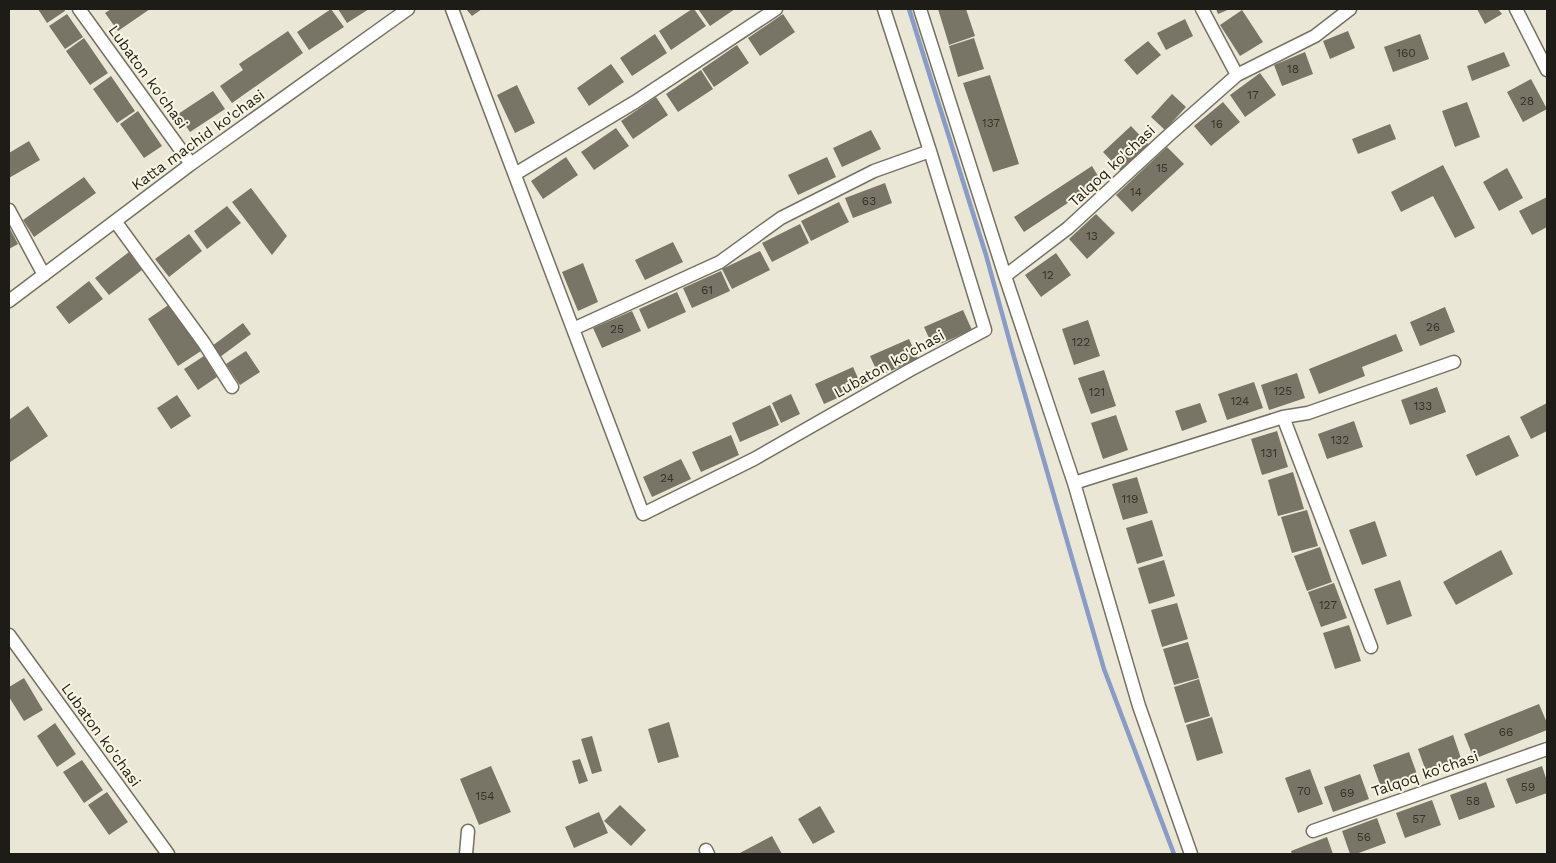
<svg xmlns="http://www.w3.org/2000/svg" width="1556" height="863" viewBox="0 0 1556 863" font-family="'Work Sans',sans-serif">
<rect width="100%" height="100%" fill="#ebe7d6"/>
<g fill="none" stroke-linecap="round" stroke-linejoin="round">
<path stroke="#889cc5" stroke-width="4.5" d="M909,9L986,255L1012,350L1104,669L1174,854"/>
</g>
<path fill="#797566" d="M38,9H64L65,11L47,23Z
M111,9H150L118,31L105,13Z
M331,9L344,27L309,50L297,32Z
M338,9H369L347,23Z
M466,9H482L472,16Z
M692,9H694L706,26L671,50L659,31Z
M698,9H735L710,26Z
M938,9H966L975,36L949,45Z
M1216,9H1230L1218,14Z
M1477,9H1498L1502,14L1485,24Z
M1242,10L1263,42L1240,56L1220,25Z
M67,14L83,37L65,49L49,26Z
M783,14L795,32L760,56L748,38Z
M1185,19L1193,36L1166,50L1157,33Z
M288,31L303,53L232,103L220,86L243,70L239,64Z
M1348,31L1355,48L1330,59L1323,41Z
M655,34L667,53L632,76L620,58Z
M1420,34L1429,59L1393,72L1384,47Z
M84,38L108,73L90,85L66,51Z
M974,38L984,69L958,77L949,46Z
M1148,41L1161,55L1137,75L1124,60Z
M737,45L749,63L714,87L702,69Z
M1305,52L1313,74L1282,86L1274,65Z
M1504,52L1510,66L1472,81L1467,66Z
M611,64L624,82L589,106L577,88Z
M701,70L713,89L678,112L666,94Z
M1260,73L1276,95L1245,117L1230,95Z
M990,75L1019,164L993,172L963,83Z
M111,76L135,111L117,123L93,89Z
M1531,79L1547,109L1523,122L1507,92Z
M517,85L535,123L515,133L497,95Z
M213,91L225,109L190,132L178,114Z
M1172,94L1186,107L1165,130L1151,117Z
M656,97L668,115L633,139L621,121Z
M1223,102L1240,122L1211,146L1194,126Z
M1467,102L1480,137L1455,147L1442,111Z
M138,111L162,146L144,158L120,124Z
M1390,124L1396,139L1358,154L1352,139Z
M1131,126L1149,145L1121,171L1103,152Z
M616,128L629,146L594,170L581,152Z
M871,130L881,149L842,167L833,148Z
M29,141L40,160L9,178V153Z
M1167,147L1184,164L1132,212L1116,195Z
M566,157L578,175L543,199L531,181Z
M827,157L836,177L798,195L788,175Z
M1443,165L1475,228L1455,238L1433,196L1401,212L1391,192Z
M1092,166L1101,181L1024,232L1014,217Z
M1507,168L1523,198L1499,211L1483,182Z
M84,177L96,193L34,237L23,220Z
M885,183L892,203L853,218L845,198Z
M251,188L287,236L272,255L232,202Z
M1547,197V227L1532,235L1519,211Z
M839,202L849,222L811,241L801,221Z
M227,206L241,223L207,249L194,231Z
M1096,214L1115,233L1087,259L1069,239Z
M800,224L809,243L772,262L762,243Z
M9,227L18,244L9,249Z
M189,234L202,251L169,277L155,259Z
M673,242L683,262L645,280L635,260Z
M760,251L770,270L732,289L722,269Z
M129,252L142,270L109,295L95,278Z
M1056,253L1071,275L1041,297L1025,275Z
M583,263L598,302L578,311L562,272Z
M721,271L730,291L692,308L683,288Z
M89,281L103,299L69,324L56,307Z
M677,292L686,312L648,329L639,309Z
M170,304L201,351L178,366L148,319Z
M1445,307L1455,332L1420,346L1410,322Z
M963,310L972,330L933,347L924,327Z
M632,311L641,331L602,348L593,328Z
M1088,320L1100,356L1074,365L1062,329Z
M243,323L251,334L220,357L212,346Z
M1396,334L1403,351L1362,367L1365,376L1319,394L1309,369Z
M909,339L918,359L879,376L870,356Z
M246,351L260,372L240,385L226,364Z
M204,356L217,377L198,390L184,369Z
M853,367L862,387L824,404L815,384Z
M1104,370L1116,406L1091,414L1078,378Z
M1297,373L1305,398L1269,410L1261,385Z
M1254,382L1263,408L1227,420L1218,394Z
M1437,387L1446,412L1410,425L1401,400Z
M791,394L800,414L781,423L772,403Z
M177,395L191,416L171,429L157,408Z
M1200,403L1207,422L1182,431L1175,411Z
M1547,403V431L1531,439L1520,417Z
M770,405L779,425L740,442L732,423Z
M28,406L48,436L9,463V420Z
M1116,415L1128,450L1103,459L1091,423Z
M1354,421L1363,447L1327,459L1318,434Z
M1277,431L1288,467L1262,475L1251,439Z
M731,435L739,455L701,472L692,452Z
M1509,435L1519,456L1476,476L1466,455Z
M681,459L691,479L652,497L643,477Z
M1293,472L1304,509L1278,516L1268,480Z
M1137,477L1148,513L1123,520L1112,484Z
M1307,510L1318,546L1292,553L1281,517Z
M1152,520L1163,556L1137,564L1126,528Z
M1375,521L1387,556L1362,565L1349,530Z
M1320,547L1332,582L1307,591L1294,556Z
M1501,550L1513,574L1456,605L1443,582Z
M1164,560L1175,596L1149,604L1138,568Z
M1400,580L1412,616L1387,625L1374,589Z
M1334,583L1347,618L1321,627L1308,592Z
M1177,603L1188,639L1162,647L1151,610Z
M1349,625L1361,661L1335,669L1323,633Z
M1188,642L1199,678L1174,685L1163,649Z
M24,678L43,710L24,721L9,697V687Z
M1199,679L1210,716L1185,723L1174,687Z
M1539,704L1547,723V730L1474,759L1464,734Z
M1212,717L1223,753L1197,761L1186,725Z
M669,722L679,757L658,763L648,729Z
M55,723L76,754L57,767L37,736Z
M1453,735L1462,761L1427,774L1418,749Z
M592,736L602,771L592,774L581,739Z
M1409,752L1418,777L1382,790L1373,765Z
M580,759L588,781L579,784L572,761Z
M82,760L103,790L84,803L63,772Z
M491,766L511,812L479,825L460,779Z
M1542,766L1547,781V793L1516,804L1506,779Z
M1310,769L1323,804L1298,813L1285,778Z
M1360,774L1369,799L1333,812L1324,787Z
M1486,782L1495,807L1459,820L1450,795Z
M107,792L128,822L109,835L88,805Z
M1432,800L1441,825L1405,838L1396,813Z
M620,805L646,830L631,846L604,821Z
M820,806L835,832L813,844L798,819Z
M599,812L608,833L574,848L565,827Z
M1377,818L1386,843L1356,854H1350L1342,831Z
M772,836L782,854H738Z
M1327,837L1333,854H1292L1291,851Z"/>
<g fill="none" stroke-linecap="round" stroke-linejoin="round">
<defs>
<path id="street" d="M79,9L191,164
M452,9L643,514L754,459L910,370L985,330L930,151L884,9
M920,9L1005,276L1074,483L1139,706L1191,854
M1202,9L1237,75
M1516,9L1547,70
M515,174L635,102L776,9
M9,210L44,275
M115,221L204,343L232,387
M1005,276L1068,228L1169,135L1237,75L1315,36L1350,9
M9,301L191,164L408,9
M573,329L720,262L781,218L874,171L930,151
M1283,417L1371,647
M1074,483L1283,417L1308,413L1454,362
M9,635L168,854
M1313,831L1547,749
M706,850L708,854
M466,854L468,831"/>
</defs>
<use href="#street" stroke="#757162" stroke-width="15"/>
<use href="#street" stroke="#fff" stroke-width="12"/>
</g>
<g text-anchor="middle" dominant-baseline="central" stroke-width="4" stroke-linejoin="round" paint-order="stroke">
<g font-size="12" fill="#34322a">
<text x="1406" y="53">160</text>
<text x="1293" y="69">18</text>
<text x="1253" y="95">17</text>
<text x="1527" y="101">28</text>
<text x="991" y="123">137</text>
<text x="1217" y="124">16</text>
<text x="1162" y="168">15</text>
<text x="1136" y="192">14</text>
<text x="869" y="201">63</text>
<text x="1092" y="236">13</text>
<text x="1048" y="275">12</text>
<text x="707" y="290">61</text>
<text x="1433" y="327">26</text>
<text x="617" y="329">25</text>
<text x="1081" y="342">122</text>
<text x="1283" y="391">125</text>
<text x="1097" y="392">121</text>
<text x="1240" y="401">124</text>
<text x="1423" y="406">133</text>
<text x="1340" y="440">132</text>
<text x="1269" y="453">131</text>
<text x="667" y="478">24</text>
<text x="1130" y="499">119</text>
<text x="1328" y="605">127</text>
<text x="1506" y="732">66</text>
<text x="1528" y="787">59</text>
<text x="1304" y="791">70</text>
<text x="1347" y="793">69</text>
<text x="485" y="796">154</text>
<text x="1473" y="801">58</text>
<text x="1419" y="819">57</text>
<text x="1364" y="837">56</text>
</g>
<g font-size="15" fill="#1d1c16" stroke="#f9f5e3">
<text transform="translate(148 77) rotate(54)">Lubaton ko'chasi</text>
<text transform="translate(198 140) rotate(-36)">Katta machid ko'chasi</text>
<text transform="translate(1112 166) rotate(-43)">Talqoq ko'chasi</text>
<text transform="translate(889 364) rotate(-29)">Lubaton ko'chasi</text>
<text transform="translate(101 735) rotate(54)">Lubaton ko'chasi</text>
<text transform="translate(1425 774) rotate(-19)">Talqoq ko'chasi</text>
</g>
</g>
<rect width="1556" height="863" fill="none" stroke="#1d1c16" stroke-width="20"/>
</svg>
